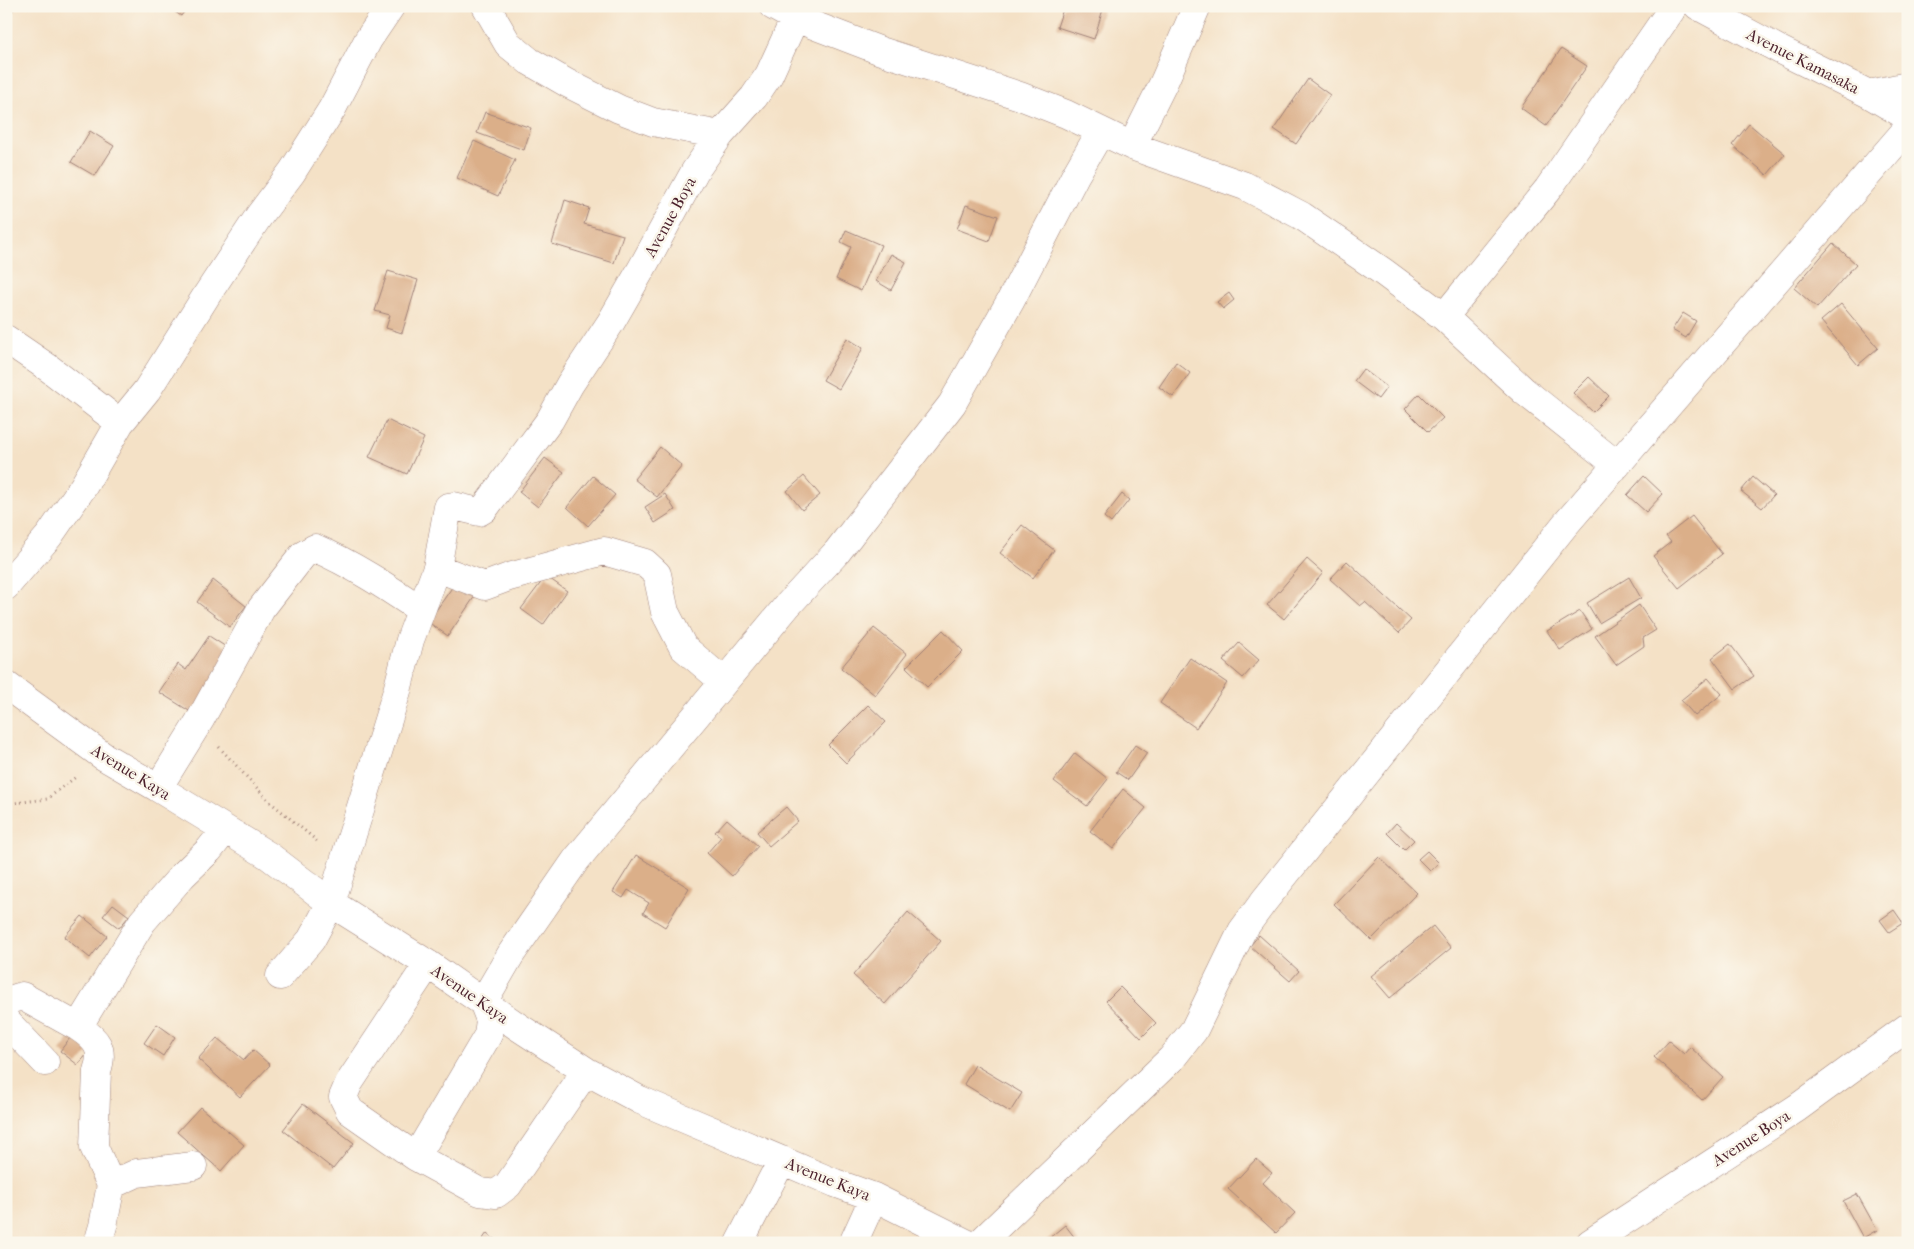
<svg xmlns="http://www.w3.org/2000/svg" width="1914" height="1249" viewBox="0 0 1914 1249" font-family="'IM FELL French Canon',serif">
<rect width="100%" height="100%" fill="#fbf7ec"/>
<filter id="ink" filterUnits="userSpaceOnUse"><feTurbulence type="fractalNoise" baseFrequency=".02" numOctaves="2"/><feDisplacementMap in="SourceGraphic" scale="10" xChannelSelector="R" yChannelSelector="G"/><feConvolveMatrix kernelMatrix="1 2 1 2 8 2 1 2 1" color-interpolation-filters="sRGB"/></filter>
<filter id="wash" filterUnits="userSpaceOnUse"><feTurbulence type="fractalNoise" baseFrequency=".0096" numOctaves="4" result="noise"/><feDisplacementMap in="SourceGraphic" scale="20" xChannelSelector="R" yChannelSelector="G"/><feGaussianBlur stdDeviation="1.12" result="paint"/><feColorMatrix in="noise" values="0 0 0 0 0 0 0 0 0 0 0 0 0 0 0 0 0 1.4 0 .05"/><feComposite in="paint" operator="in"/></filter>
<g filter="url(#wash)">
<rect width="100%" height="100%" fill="#f4e1c6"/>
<g id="blocks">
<path fill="#dbaf89" d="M6,6H15L6,22Z
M167,6H188L181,16Z
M1064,6H1104L1094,39L1057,27Z
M1561,49L1587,66L1546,126L1521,108Z
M1308,79L1330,95L1296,144L1274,129Z
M485,112L531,128L524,150L477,133Z
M1749,124L1785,154L1767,175L1732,145Z
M90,131L114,146L95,176L71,162Z
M474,141L515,160L498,196L457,178Z
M565,200L589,208L584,224L623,235L614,263L552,244Z
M966,205L998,216L989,241L957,229Z
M846,230L881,245L861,291L836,279L851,247L841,242Z
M1833,243L1856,264L1817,308L1794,288Z
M891,254L906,262L891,290L876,281Z
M388,271L418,280L402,333L386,328L390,315L375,311Z
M1229,293L1234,300L1223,309L1217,302Z
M1841,304L1878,348L1858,365L1821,321Z
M1683,313L1696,321L1686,338L1672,330Z
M847,338L863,348L839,389L823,380Z
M1176,362L1190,373L1173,397L1159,387Z
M1363,369L1387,387L1378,399L1354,381Z
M1589,377L1609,396L1593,412L1573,393Z
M1419,394L1443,418L1428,432L1405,409Z
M387,420L424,438L407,474L369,457Z
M660,447L682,466L657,497L634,479Z
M545,458L564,472L538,507L519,492Z
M593,476L615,495L588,526L567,507Z
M804,476L820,495L802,510L787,491Z
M1644,476L1663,494L1646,512L1627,495Z
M1753,477L1774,495L1762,508L1741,491Z
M665,494L675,510L655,523L645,507Z
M1122,494L1129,500L1111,523L1104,517Z
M1692,516L1722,554L1679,588L1653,556L1671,542L1666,536Z
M1022,525L1054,550L1033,578L1000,553Z
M1307,559L1323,573L1284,619L1267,605Z
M1347,561L1411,620L1399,633L1365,602L1360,606L1330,579Z
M546,576L567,591L543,625L521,609Z
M1629,577L1641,598L1599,623L1587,603Z
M458,579L477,593L448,636L428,622Z
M213,580L246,606L230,627L197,602Z
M1639,605L1656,630L1643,638L1644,646L1616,665L1595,636Z
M1580,611L1592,629L1560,650L1547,631Z
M874,628L907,654L875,695L841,668Z
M943,630L963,651L927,687L906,667Z
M209,636L234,652L194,714L159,692L178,664L186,670Z
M1239,643L1259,660L1243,678L1223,661Z
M1730,644L1754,676L1735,689L1712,658Z
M1190,658L1227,683L1196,728L1160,703Z
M1708,678L1722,694L1695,716L1681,700Z
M868,705L886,722L846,763L828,745Z
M1135,745L1147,753L1128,780L1116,772Z
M1075,753L1108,779L1087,806L1054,781Z
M1123,789L1146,808L1113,849L1090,831Z
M786,807L798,821L769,846L757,832Z
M727,819L758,846L732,876L707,853L721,837L715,832Z
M1396,823L1414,840L1404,850L1387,833Z
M1427,851L1439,863L1430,871L1418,859Z
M636,855L689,888L665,927L643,913L649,903L628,890L623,898L613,892Z
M1379,857L1417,893L1371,940L1334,904Z
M113,904L129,916L119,928L103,916Z
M1894,910L1903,923L1889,932L1880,920Z
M908,912L941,941L885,1004L853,975Z
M82,916L107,936L90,958L64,937Z
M1433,926L1451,948L1390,998L1371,976Z
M1259,935L1299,971L1290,981L1250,946Z
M1120,987L1156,1023L1141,1038L1106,1001Z
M157,1024L175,1037L163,1056L144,1043Z
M73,1034L92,1048L78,1065L60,1051Z
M217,1038L244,1060L253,1050L270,1065L240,1097L198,1059Z
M1669,1041L1684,1054L1690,1047L1723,1077L1702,1100L1654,1057Z
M975,1065L1022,1093L1010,1112L964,1084Z
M303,1104L354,1143L333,1169L283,1130Z
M200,1107L244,1145L221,1171L177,1132Z
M1256,1159L1272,1173L1263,1183L1295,1213L1276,1233L1228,1189Z
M1857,1194L1877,1230L1863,1238L1843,1201Z
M1065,1225L1079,1243H1043Z
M487,1233L499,1243H480Z"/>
</g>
</g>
<g filter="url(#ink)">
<use href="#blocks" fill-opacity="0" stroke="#9f8078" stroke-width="1"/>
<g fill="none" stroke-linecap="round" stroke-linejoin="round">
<defs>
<path id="minor" d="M486,6L508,44L529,61L567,83L619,109L653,122L720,135
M773,6L795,18L881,51L1020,96L1066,114L1132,146L1245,186L1302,216L1382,271L1444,317L1524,391L1617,465
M1698,6L1782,51L1869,94L1908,117
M1869,94L1908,86
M1132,146L1164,82L1197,6
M1444,317L1548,189L1674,6
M6,339L50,369L120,423
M437,568L485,586L509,577L604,551L645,563L657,574L665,612L683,647L724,682L787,606L837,552L952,404L1011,300L1075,176L1101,131
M6,586L49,536L83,487L120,423L147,390L208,293L259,216L292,172L332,109L368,40L391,6
M6,685L103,756L158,788L269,856L331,903L428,964L517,1026L586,1071L640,1100L835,1183L874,1197L966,1243
M158,788L200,720L261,609L303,555L315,548C352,564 387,587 421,610
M280,976L311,940L331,903L397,691L410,640L437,568L448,507L454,506L479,512L484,509L550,420L570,384L611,322L642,268L695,171L720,135L754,97L769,75L795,18
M6,1001L22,996L78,1027
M6,1021L45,1062
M586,1071L508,1185L496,1194L480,1192L416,1157L488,1035L490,1020L483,1002L511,954L576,860L724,682
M416,1157L350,1111L343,1097L349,1083L428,964
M111,1185L94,1147L97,1071C105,1048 96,1039 78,1027L142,922L182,876L209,850L225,830
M98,1243L103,1226L111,1185L137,1173L193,1166
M739,1243L782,1160
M853,1243L874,1197
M980,1243L1172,1058L1194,1030L1242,931L1264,901L1564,526L1908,128
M1590,1243L1797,1108L1908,1027"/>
</defs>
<use href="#minor" stroke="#9f8078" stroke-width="29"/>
<path stroke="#9f8078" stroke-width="3" stroke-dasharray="1 4" stroke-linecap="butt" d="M219,747L269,801L317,841
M6,804L47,799L77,776"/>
<use href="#minor" stroke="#fff" stroke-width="28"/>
</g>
</g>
<g text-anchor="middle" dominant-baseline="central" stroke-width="5" stroke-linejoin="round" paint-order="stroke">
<g font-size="16" fill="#4a1f2b" stroke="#fbf7ec">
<text transform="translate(1803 61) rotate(27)">Avenue Kamasaka</text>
<text transform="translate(670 217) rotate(-61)">Avenue Boya</text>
<text transform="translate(131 772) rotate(32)">Avenue Kaya</text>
<text transform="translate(470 994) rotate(35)">Avenue Kaya</text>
<text transform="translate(1751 1138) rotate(-33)">Avenue Boya</text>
<text transform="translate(828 1179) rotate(22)">Avenue Kaya</text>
</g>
</g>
<rect width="1914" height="1249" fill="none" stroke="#fbf7ec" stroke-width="25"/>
</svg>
